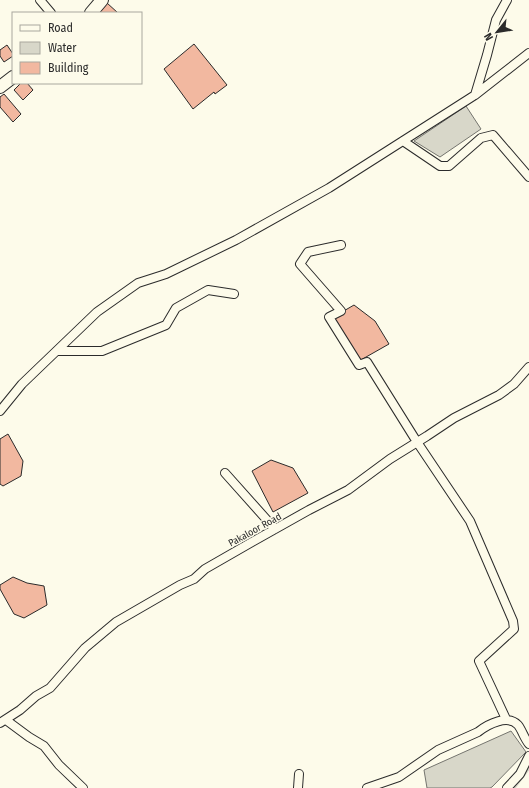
<svg xmlns="http://www.w3.org/2000/svg" width="529" height="788" viewBox="0 0 529 788" font-family="'Fira Sans Condensed',sans-serif">
<rect width="100%" height="100%" fill="#fdfbea"/>
<path fill="#d8d7c9" stroke="#74746e" d="M466,106L481,129L440,157L414,141Z
M511,731L526,752L492,787L490,788H427L424,770Z"/>
<g fill="none" stroke-linecap="round" stroke-linejoin="round">
<path stroke="#d8d7c9" stroke-width="3" d="M514,788L529,768"/>
</g>
<path fill="#f2b8a0" stroke="#2b2b2b" d="M107,3L118,13H98Z
M194,44L227,85L215,94L214,92L193,109L164,69Z
M7,45L13,54V56L4,62L0,56V50Z
M21,83H27L33,90L23,100L14,90Z
M4,94L21,114L13,122L0,107V97Z
M354,305L375,321L389,344L359,361L330,319Z
M8,434L23,461L21,476L3,486L0,484V439Z
M271,460L293,468L308,493L273,512L252,471Z
M13,577L27,583L44,586L47,605L24,618L14,614L0,589V585Z"/>
<g fill="none" stroke-linecap="round" stroke-linejoin="round">
<defs>
<path id="minor" d="M40,0L51,13
M475,95L529,53
M403,141L440,166H449L481,138L493,135L529,177
M341,245L308,252L300,264L341,311L329,317L359,365L367,362L417,442L470,521L513,621L514,629L479,661L506,719
M57,351H102L166,325L176,308L208,290L234,294
M0,411L22,384L97,312L138,283L166,274L236,240L329,188L475,95L487,55L496,20L507,0
M225,473L275,529
M6,720L29,737L44,746L59,765L83,788
M0,723L20,710L36,696L50,688L85,648L116,622L180,585L194,579L205,569L252,542L309,510L348,490L390,459L427,436L454,418L499,395L514,384L529,367
M298,788L299,774
M367,788L399,777L438,750L478,732C488,724 508,714 518,725C522,730 524,738 529,744
M507,788L520,774L529,756"/>
<path id="secondary" d="M91,13L102,0
M0,87L13,77"/>
</defs>
<use href="#minor" stroke="#2b2b2b" stroke-width="10"/>
<use href="#secondary" stroke="#2b2b2b" stroke-width="14"/>
<use href="#minor" stroke="#fdfbea" stroke-width="8"/>
<use href="#secondary" stroke="#fdfbea" stroke-width="12"/>
</g>
<g text-anchor="middle" dominant-baseline="central" stroke-width="3" stroke-linejoin="round" paint-order="stroke">
<g font-size="10" fill="#2b2b2b" stroke="#fdfbea">
<text transform="translate(255 530) rotate(-29)">Pakaloor Road</text>
</g>
</g>
<rect x="12" y="12" width="130" height="72" fill="#fdfbea" stroke="#a9a89e"/>
<rect x="20" y="25" width="20" height="6" fill="#fdfbea" stroke="#a9a89e"/>
<text x="48" y="32" font-size="12" fill="#2b2b2b">Road</text>
<rect x="20" y="42" width="20" height="12" fill="#d8d7c9" stroke="#a9a89e"/>
<text x="48" y="52" font-size="12" fill="#2b2b2b">Water</text>
<rect x="20" y="62" width="20" height="12" fill="#f2b8a0" stroke="#a9a89e"/>
<text x="48" y="72" font-size="12" fill="#2b2b2b">Building</text>
<g transform="translate(497 32) rotate(240)" stroke="#fdfbea" stroke-width="3" paint-order="stroke">
<path d="M0-3L7 15L0 10L-7 15Z" fill="#2b2b2b"/>
<text y="-6" font-size="11" font-weight="bold" text-anchor="middle" fill="#2b2b2b">N</text>
</g>
</svg>
